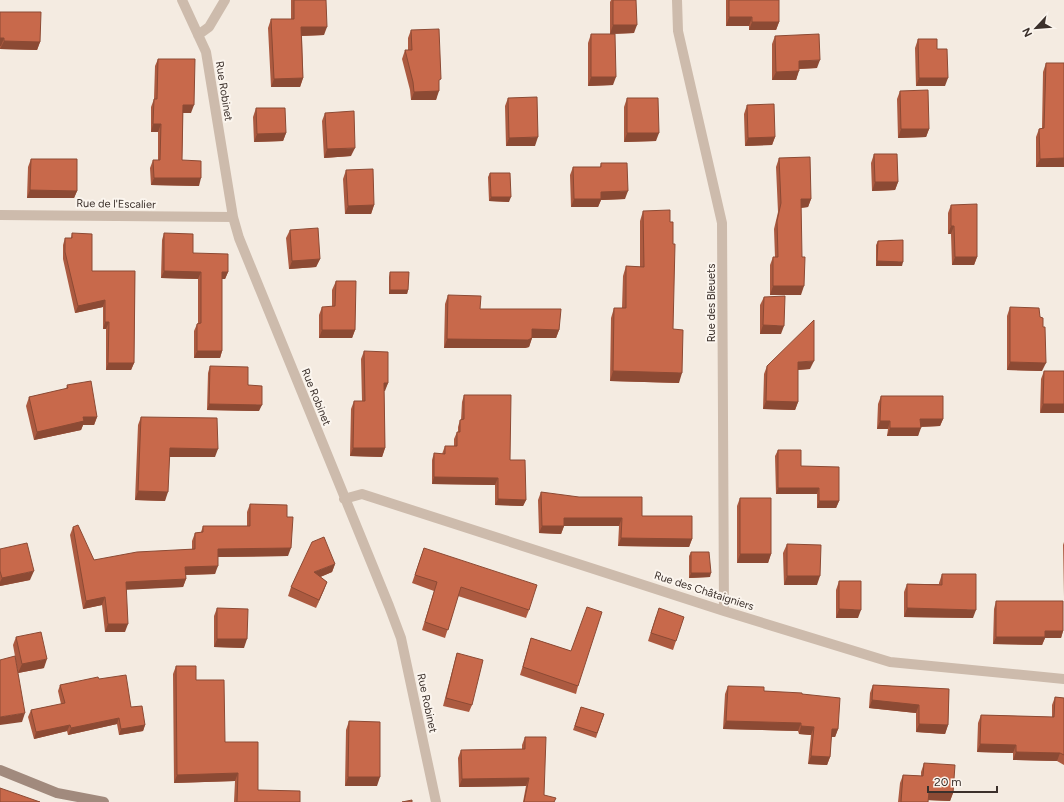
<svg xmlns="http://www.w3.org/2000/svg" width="1064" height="802" viewBox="0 0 1064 802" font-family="Figtree,sans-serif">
<rect width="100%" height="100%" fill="#f4ebe1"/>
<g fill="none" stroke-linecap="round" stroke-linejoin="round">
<path stroke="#cdbbac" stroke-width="10" d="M182,0L206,52L233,217L239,238L389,606L401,638L436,802
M677,0L678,31L722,223L724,611
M198,35L209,27L225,0
M0,215L233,217
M344,499L362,494L724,611L890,662L1064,679"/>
<path stroke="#a18a7d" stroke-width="10" d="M0,770L57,793L104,802"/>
</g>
<path fill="#ac5a40" d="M291,0H326L324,35L302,36L303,78L300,87H271L268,28L271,19H291Z
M611,0H636L634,33L610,34V2Z
M726,0H779V22L776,30H749V26H726Z
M0,12L40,42L37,50L0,49Z
M411,30L439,83L436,100H411L410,90L402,59L405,50H408V38Z
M591,34L613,85L588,86V43Z
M775,36L817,68L799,69L796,80H772V44Z
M918,39L937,49L945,86H916L915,48Z
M158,59L191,113H183L182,160L199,186L151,185L150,168L153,160H158V132H151V107L154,99L155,66Z
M1046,63L1064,167H1036V137L1039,129L1042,128L1043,72Z
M900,91L929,129L926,137L898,138L897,99Z
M508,98L535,146H506L505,106Z
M627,98L656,141L624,142V107Z
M747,105L775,137L772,145L745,146L744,114Z
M256,108L286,133L283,141L254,142L253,117Z
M325,113L351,156L324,158L322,121Z
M874,154L898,182L895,190L872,191L871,163Z
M779,158L811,199L808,207L801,208V295H770V265L773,257H775L774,229L778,212L776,167Z
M31,159L77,191L74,198H27L28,167Z
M601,163L625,199L601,200L598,207H571L570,175L573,167H600Z
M346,170L374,205L371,214H345L343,179Z
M490,173L509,202L489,201L488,177Z
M951,205L977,257L974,265H952L951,234H948V213Z
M643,211L670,222L673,329L679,383L610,381L611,318L614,308H622L623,276L626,266L640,267V221Z
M290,230L320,259L316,267L289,269L286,238Z
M72,233L92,271H135L134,363L131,370H106V329H103V307L75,313L63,259V245L65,238H71Z
M164,233L193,253L228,272L225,279H222V351L220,358H194V331L197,324L198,323V279L161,278L162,240Z
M878,241L902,266H876V245Z
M390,272L408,290L407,294H389V277Z
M336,281L355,330L352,338H319V315L322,307H332V290Z
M448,295L480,309L559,330L556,338H532L529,347L525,348H444L445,304Z
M764,297L781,334H760V305Z
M1010,307L1040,317L1042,371L1007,370V316Z
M364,351L388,383L384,391L385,448L382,457L350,456L351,409L354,401H362L361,359Z
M210,366L248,385L259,411L207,410L208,373Z
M767,366L810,369L798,370V402L795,410L763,409L764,374Z
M1044,371H1064L1040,413L1041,379Z
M67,385L97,417L94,425H83L81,430L34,440L26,406L29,397L66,389Z
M464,395L510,460L526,500L523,506L495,505V485L432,484V460L434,453L442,454L445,446H454V439L457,432H458V427L460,420H461L462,402Z
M881,396L943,419L940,426L920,427L918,436H887L888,429H877L878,404Z
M141,417L215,457H169L165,501L135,500L138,425Z
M778,450L801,466L839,501L836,508H817V494H776L775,456Z
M541,492L642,516L692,539L689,547L618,546L619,526H564L561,534L539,533L538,500Z
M740,498L771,554L768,563H737V506Z
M250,504L287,517L288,556L218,557L215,574L185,575L186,579L183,587L126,589L125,632H105L102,605L83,609L70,535L73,527L94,560L192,549V541L195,533L201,532L203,526H247V512Z
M1064,542V597L1063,545Z
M787,544L817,585H784L783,553Z
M424,548L529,610L526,618L458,596L445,638L422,630L434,591L412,583Z
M0,549L30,580L0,586Z
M691,552L710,577L689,578V556Z
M335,564L332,572L320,577L327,582L316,608L288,596L291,587Z
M942,574L973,618L904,617V592L907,584H939V583Z
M839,581L858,618H836V590Z
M996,601L1063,631L1061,638H1045L1042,645L993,644L994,609Z
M217,608L244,648L214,647V616Z
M656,616L676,641L673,650L648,641Z
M16,637L44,668L18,673L13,645Z
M531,638L571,651L578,686L576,694L520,675Z
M457,653L472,705L469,712L443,706L455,660Z
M176,666L196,680L225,742L258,790L300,802H234L235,781L174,783L173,674Z
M99,679L131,707L145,725L143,731L119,735L117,724L68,735L67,731L34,739L28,717L31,710L61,704L58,691L60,685Z
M873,685L949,689L948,725L945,734L916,732V713L869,708L870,693Z
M728,686L764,691L802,694L838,729L835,737H831L830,757L827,765L808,764L811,735L799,734L798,731L723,729L725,694Z
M1055,697L1064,698V765L1057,761L1013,760V753L977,752L978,723L981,715L1052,717V705Z
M581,707L604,714L596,738L573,730Z
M349,721L377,786H345L346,730Z
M525,737L544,795L555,802H523L526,786L459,787L458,758L461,750L522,749V745Z
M924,763L953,793L950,801L928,800V802H898L900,783L903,775L921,776V772Z"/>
<path fill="#8c4a34" d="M729,17H752L749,26H726Z
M752,22H779L776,30H749Z
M613,25H637L634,33L610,34Z
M301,27H327L324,35L298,36Z
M0,38H4L1,46H0Z
M4,41L40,42L37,50L0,49Z
M820,60L817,68L796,69L799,61Z
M799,71L796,80H772L776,72Z
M591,77H616L613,85L588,86Z
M303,78L300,87H271L274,79Z
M919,78H948L945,86H916Z
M439,91L436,100H411L414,92Z
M183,105H194L191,113H180Z
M153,124H161L158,132H151Z
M901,129H929L926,137L898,138Z
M286,133L283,141L254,142L257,134Z
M627,133H659L656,141L624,142Z
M538,137L535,146H506L509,138Z
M775,137L772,145L745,146L748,138Z
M355,148L351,156L324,158L327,149Z
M1064,158V167H1036L1040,159Z
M154,178H201L199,186L151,185Z
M875,182H898L895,190L872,191Z
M30,190L77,191L74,198H27Z
M628,191L625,199L601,200L598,207H571L574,199L601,192Z
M491,197H511L509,202L489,201Z
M801,199H811L808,207L798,208Z
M374,205L371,214H345L348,206Z
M951,226H954L951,234H948Z
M955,257H977L974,265H952Z
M320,259L316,267L289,269L292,261Z
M877,261L903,262L902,266H876Z
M164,271L201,272L198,279L161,278Z
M222,272H228L225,279H219Z
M773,286H804L801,295H770Z
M390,290H408L407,294H389Z
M105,300L103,307L75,313L78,306Z
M105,322H109L106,329H103Z
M763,325L784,326L781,334H760Z
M532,329L559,330L556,338H529Z
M322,330H355L352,338H319Z
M532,338L529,347L525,348H444L447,339Z
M197,351H222L220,358H194Z
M814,361L810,369L795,370L798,362Z
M1010,362L1046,363L1042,371L1007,370Z
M108,363H134L131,370H106Z
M613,371L682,373L679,383L610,381Z
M384,383H388L385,391H382Z
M766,401L798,402L795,410L763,409Z
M209,404L262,405L259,411L207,410Z
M1043,404H1064V413H1040Z
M83,417H97L94,425H83L81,430L34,440L37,432Z
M920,419H943L940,426L917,427Z
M880,421H890L888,429H877Z
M890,428H921L918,436H887Z
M170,448L218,449L215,457H166Z
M353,448H385L382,457L350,456Z
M434,477L498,478L495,485L432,484Z
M778,488H819L817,494H776Z
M138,491L168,492L165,501L135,500Z
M498,499L526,500L523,506L495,505Z
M819,501H839L836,508H817Z
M564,518H622L619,526H561Z
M542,526H564L561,534L539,533Z
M621,538L692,539L689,547L618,546Z
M291,548L288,556L215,557L218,549Z
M740,554H771L768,563H737Z
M335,564L332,572L311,581L314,572Z
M218,566L215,574L182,575L185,567Z
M34,571L30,580L0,586V582L2,578Z
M691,573H711L710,577L689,578Z
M787,576H820L817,585H784Z
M186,579L183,587L123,590L126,582Z
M327,582L324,590L316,608L319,600Z
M105,597L102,605L83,609L86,601Z
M907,608L976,610L973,618L904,617Z
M839,609L861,610L858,618H836Z
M108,624H128L125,632H105Z
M1045,631H1063L1061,638H1045L1042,645L993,644L996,637Z
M217,639H247L244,648L214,647Z
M47,659L44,668L18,673L22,664Z
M872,700L919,705L916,713L869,708Z
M25,713L22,722L0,725V717Z
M119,718L117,724L68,735L71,728Z
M726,721L801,723L798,731L723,729Z
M919,724L948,725L945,734L916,732Z
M70,725L67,731L34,739L36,732Z
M145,725L143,731L119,735L121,729Z
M801,726L814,727L811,735L799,734Z
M832,729H838L835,737H829Z
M980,744L1016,745L1013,753L977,752Z
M1016,752L1060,753L1057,761L1013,760Z
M811,756L830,757L827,765L808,764Z
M238,773L235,781L174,783L177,775Z
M348,777H380L377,786H345Z
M529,778L526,786L459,787L462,779Z
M929,792L953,793L950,801L926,800Z"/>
<path fill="#c8694b" stroke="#8c4a34" d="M294,0H326L327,27H301L303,78L274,79L271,19H294Z
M613,0H636L637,25H613Z
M729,0H779V22H752V17H729Z
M0,12H41L40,42L4,41V38H0Z
M439,29L441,79L439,80V91L414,92L413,82L405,50H412L411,30Z
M591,34H615L616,77H591Z
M819,34L820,60L799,61V71L776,72L775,36Z
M918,39H937V49H947L948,78H919Z
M158,59H195L194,105H183L182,160L201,161V178H154L153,160H160L161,124H153L154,99H157Z
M1046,63H1064V158L1040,159L1039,129L1044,128Z
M928,90L929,129H901L900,91Z
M537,97L538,137L509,138L508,98Z
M627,98H658L659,133H627Z
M774,104L775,137L748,138L747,105Z
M256,108H285L286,133L257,134Z
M354,111L355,148L327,149L325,113Z
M874,154H897L898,182H875Z
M810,157L811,199H801L802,257H805L804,286H773V257H778L777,221L781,203L779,158Z
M31,159H77V191L30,190Z
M601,163H627L628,191L601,192V199H574L573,167H601Z
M373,169L374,205L348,206L346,170Z
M490,173H510L511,197H491Z
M977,204V257H955L954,226H951V205Z
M670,210V222H673V244H675L673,329L683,330L682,373L613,371L614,308H626V266L644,267L643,211Z
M318,228L320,259L292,261L290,230Z
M72,233L92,234V271H135L134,363H108L109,322H105V300L78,306L65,252V238H72Z
M164,233L193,234V253L228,254V272H222V351H197V324L201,323V272L164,271Z
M903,240V262L877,261L878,241Z
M390,272H409L408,290H390Z
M336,281H356L355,330H322V307L335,306Z
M448,295L481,296L480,309H561L559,330L532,329V338L528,340L447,339Z
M785,296L784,326L763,325L764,297Z
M1010,307L1039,308L1040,317L1043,318V327H1045L1046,363L1010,362Z
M814,320V361L798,362V402L766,401L767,366Z
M364,351L388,352V383H384L385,448H353L354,401H365Z
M210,366L248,367V385L262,386V405L209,404Z
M1044,371H1064V404H1043Z
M91,381L97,417H83L84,421L37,432L29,397L68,388L67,385Z
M464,395H511L510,460H525L526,500L498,499V478L434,477V453L445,454V446H457V432H460V420L464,419Z
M881,396H943V419H920L921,428H890V421H880Z
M141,417L217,418L218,449L170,448L168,492L138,491Z
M778,450H801V466L839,467V501H819V488H778Z
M541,492L579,497H642V516H692V539L621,538L622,518H564V526H542Z
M740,498H771V554H740Z
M250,504L287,505V517H293L291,548L218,549V566L185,567L186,579L126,582L128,624H108L105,597L86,601L73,527L78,525L94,560L137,552L195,549V533L203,532V526H250Z
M324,537L335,564L314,572L327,582L319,600L291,587L312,542Z
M27,543L34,571L2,578L0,571V549Z
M787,544L821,545L820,576H787Z
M424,548L537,585L529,610L461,587L448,630L425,622L437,582L415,575Z
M691,552H709L711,573H691Z
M942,574H976V610L907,608V584L942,585Z
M839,581H861V610L839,609Z
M996,601H1063V631H1045V637H996Z
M587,607L602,612L578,686L523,667L531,638L571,651Z
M217,608L248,609L247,639H217Z
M659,608L684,617L676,641L651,633Z
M41,632L47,659L22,664L16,637Z
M457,653L483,660L472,705L446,698Z
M15,656L25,713L0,717V660Z
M176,666H196V680H224L225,742H258V790L300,791V802H237L238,773L177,775Z
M126,675L131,707L142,706L145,725L121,729L119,718L71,728L70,725L36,732L31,710L65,703L60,685L98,677L99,679Z
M873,685L949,689L948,725L919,724V705L872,700Z
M728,686L764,687V691L802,693V694L840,698L838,729H832L830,757L811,756L814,727L801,726V723L726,721Z
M1055,697L1064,698V755L1060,753L1016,752V745L980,744L981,715L1054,717Z
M581,707L604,714L597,733L575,726Z
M349,721L380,722V777H348Z
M525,737H546L544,795L556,798L554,802H524L529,778L462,779L461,750L525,749Z
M924,763L955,765L953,793L929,792L928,802H901L903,775L923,776Z
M0,788L40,802H0Z
M412,800V802H402Z"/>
<g text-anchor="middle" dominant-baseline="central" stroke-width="4" stroke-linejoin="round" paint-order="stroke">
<g font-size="11" fill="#3b302b" stroke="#fbf5ee">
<text transform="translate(224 91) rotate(81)">Rue Robinet</text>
<text transform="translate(116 204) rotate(1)">Rue de l'Escalier</text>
<text transform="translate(711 303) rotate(-90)">Rue des Bleuets</text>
<text transform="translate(316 397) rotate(68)">Rue Robinet</text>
<text transform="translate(704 591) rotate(18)">Rue des Châtaigniers</text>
<text transform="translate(427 703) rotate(78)">Rue Robinet</text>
</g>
</g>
<g transform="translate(1036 28) rotate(244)" stroke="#fbf5ee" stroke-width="3" paint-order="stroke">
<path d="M0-3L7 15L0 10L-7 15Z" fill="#3b302b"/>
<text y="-6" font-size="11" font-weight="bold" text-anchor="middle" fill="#3b302b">N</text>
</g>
<path d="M928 786v6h69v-6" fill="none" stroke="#3b302b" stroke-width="2"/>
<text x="934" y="786" font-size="12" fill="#3b302b" stroke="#fbf5ee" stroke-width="3" paint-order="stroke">20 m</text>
</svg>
